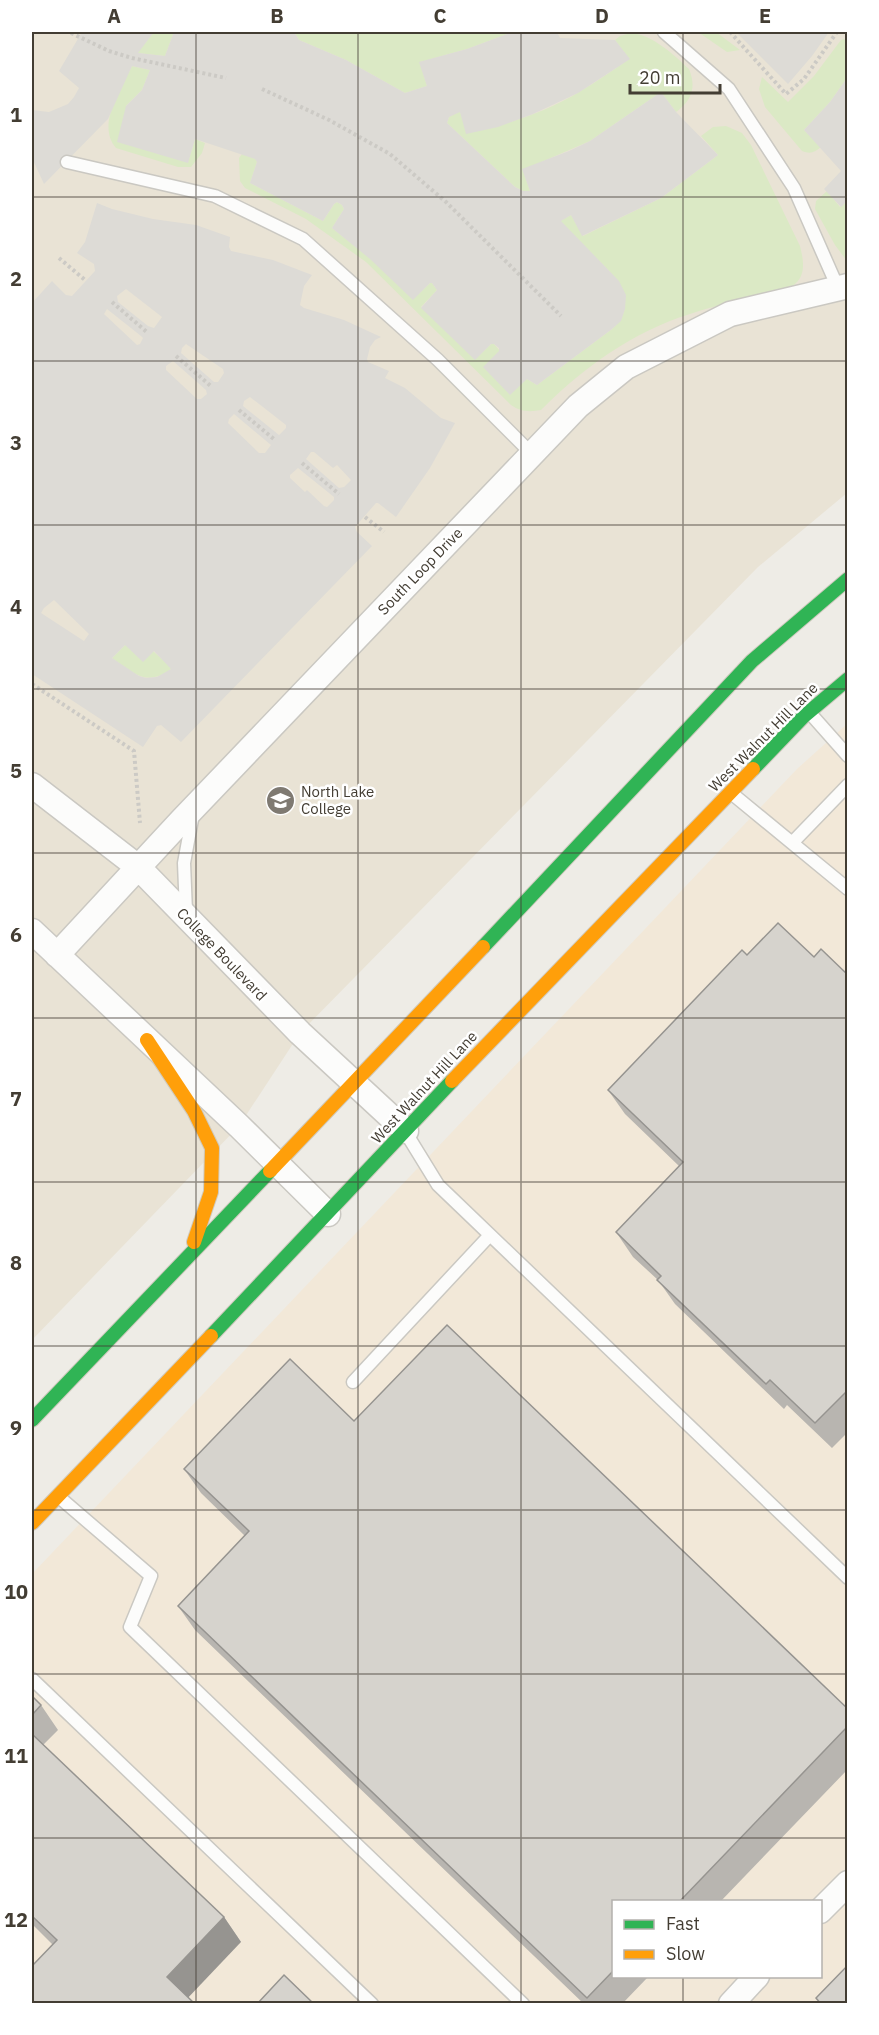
<svg xmlns="http://www.w3.org/2000/svg" width="879" height="2035" viewBox="0 0 879 2035" font-family="'IBM Plex Sans',sans-serif">
<rect width="100%" height="100%" fill="#eeece6"/>
<path fill="#f2e8d8" fill-rule="evenodd" d="M847,724V2003H32V1574L797,769ZM614,1902H820V1976H614Z"/>
<path fill="#e9e3d5" d="M32,32H847V493L758,567L300,1033L239,1126L32,1340Z"/>
<path fill="#dbe9c5" d="M154,32H174L165,56L137,53Z
M294,32H328L329,33L336,32H513L467,49L420,62L427,86L405,93L346,60L299,40Z
M698,32H716L740,50L727,52Z
M631,33C653,35 673,54 689,69C697,88 691,101 676,112L661,92L590,141L523,170L530,191H523L515,187L447,123L449,117L460,111L467,133C506,125 544,113 579,92C596,82 613,70 629,59L615,40L620,36Z
M844,39L847,41V78L830,102L804,130L821,147C814,153 810,154 802,151L765,107L759,89L762,77L788,102L814,76L841,40Z
M132,66L150,70L142,90L126,106L188,162L195,139L205,143L202,153L191,167H178L116,148C96,125 121,89 132,66Z
M726,126L742,133L751,145L800,246C806,270 805,283 779,293C750,299 719,304 690,314C632,332 583,368 541,410C530,412 521,412 511,405L366,262L306,219L245,188L240,181L239,158L242,154L256,159L257,162L250,183L323,221L334,204L337,202L342,205L344,209L332,228L370,258L413,299L430,283H432L437,290L421,307L475,359L491,344H494L525,380L527,379L537,385L612,329C655,288 580,253 560,221L571,215L583,236L661,198L718,155L701,136L713,127Z
M827,191L840,207L847,201V261L835,245L815,209L816,201Z
M125,645L153,651L172,668C147,688 133,673 112,658Z"/>
<path fill="#dddbd6" fill-rule="evenodd" d="M82,32H154L138,53L165,56L174,32H294L299,40L346,60L405,93L427,86L419,62L467,49L513,32H557L560,38L615,40L630,59L578,93L533,114L498,127L466,134L460,112L449,117L447,123L515,187L523,191H530L522,169L569,151L590,141L661,92L676,112L718,155L661,198L582,236L571,215L561,221L619,281L626,295L625,309L621,321L612,329L537,385L527,379L510,395L483,367L499,351V348L494,344H491L475,360L421,308L437,290L432,283H430L413,300L370,259L332,228L344,209L342,205L337,202L334,204L323,221L250,183L257,162L255,159L195,139L188,163L117,142L126,106L142,90L150,70L132,66L108,119L44,184L32,158V110L49,112L68,104L74,97L79,88L59,71Z
M736,32H829L812,56L788,84Z
M847,78V201L841,207L824,189L841,171L804,130L830,102Z
M97,203L112,209L153,219L196,225L230,237L229,247L231,251L273,260L312,275L304,286L300,305L304,308L344,320L381,337L375,340L370,347L367,359L368,362L389,371L385,378L405,388L441,418L455,423L430,468L396,517L378,503H376L355,527L357,532L372,546L181,742L161,725L157,726L143,747L32,674V303L52,281L66,295L72,296L95,271L94,264L77,253L85,242ZM126,289L162,317L154,328L148,326L118,302L117,296ZM107,309L141,336L143,338L140,344L137,345L104,314ZM186,344L223,369L224,373L218,382H214L181,353L182,348ZM173,361L206,390L207,394L201,399H197L166,370V366ZM250,397L286,425V428L279,435L243,406L244,401ZM234,414L271,445L265,453H259L228,423L229,419ZM311,452H314L333,468L337,465L351,480L344,487L339,488L306,459ZM298,468L334,497V500L327,507L324,506L307,490L305,492L290,478V475ZM54,600L89,634L84,641L41,613L44,608ZM125,645L143,662L154,651L171,669L157,677L146,678L139,676L112,658Z"/>
<g fill="none" stroke-linecap="round" stroke-linejoin="round">
<defs>
<path id="lane" d="M664,32L729,89L794,188L838,288
M67,162L215,196L303,239L438,360L532,454
M809,712L848,756
M730,792L848,889
M792,843L848,785
M186,912L184,863L193,814
M406,1133L438,1185L848,1578
M353,1382L490,1235
M59,1497L151,1576L130,1627L523,2004
M32,1679L372,2004"/>
<path id="street" d="M32,785L138,867L300,1033L406,1131
M32,931L239,1126L328,1214
M57,955L182,820L578,406L626,367L730,314L848,286
M820,1911L848,1883
M731,2004L757,1976"/>
<path id="fast" d="M753,769L803,717L848,679
M483,947L752,661L848,579
M211,1336L452,1081
M32,1420L270,1171"/>
<path id="slow" d="M147,1040L194,1111L212,1148L211,1192L194,1242
M452,1081L753,769
M270,1171L483,947
M32,1523L211,1336"/>
</defs>
<use href="#lane" stroke="#cac8c2" stroke-width="15"/>
<use href="#street" stroke="#cac8c2" stroke-width="27"/>
<use href="#fast" stroke="#cfcabe" stroke-width="16"/>
<use href="#slow" stroke="#cfcabe" stroke-width="16"/>
<path stroke="#cccac5" stroke-width="4" stroke-dasharray="3 3" stroke-linecap="butt" d="M730,32L786,94L804,79L837,32
M846,32H848
M71,33L109,51L132,58L226,78
M262,89L329,120L390,154L446,202L561,316
M32,235V236
M59,258L85,280
M112,302L148,333
M176,356L212,387
M239,410L275,440
M302,463L339,494
M365,517L384,532
M32,684L134,751L140,823"/>
<use href="#lane" stroke="#fcfcfb" stroke-width="12"/>
<use href="#street" stroke="#fcfcfb" stroke-width="24"/>
<use href="#fast" stroke="#30b455" stroke-width="14"/>
<use href="#slow" stroke="#ff9f0a" stroke-width="14"/>
</g>
<path fill="#b8b5b0" d="M747,955L814,957L848,975V1432L832,1448L787,1405L784,1409L675,1304L658,1280L633,1257L616,1232L679,1166L625,1114L608,1090Z
M354,1421L848,1709V1769L720,1902H614V1977H648L622,2004H584L195,1630L178,1606L245,1536L201,1493L184,1469Z
M32,1696L41,1705L58,1730L43,1745L224,1917L241,1942L52,1944L32,1924Z"/>
<path fill="#969490" d="M224,1917L241,1942L184,2002L167,1977Z"/>
<path fill="#d6d3cd" stroke="#969490" stroke-width="1.5" d="M778,923L814,957L821,949L848,975V1390L815,1423L770,1380L766,1384L657,1280L661,1276L616,1232L683,1162L608,1090L742,950L747,955Z
M447,1325L848,1709V1726L679,1902H614V1970L587,1998L178,1606L249,1531L184,1469L290,1359L354,1421Z
M32,1696L41,1705L32,1715Z
M32,1734L224,1917L167,1977L195,2004H32V1966L57,1940L32,1916Z
M848,1965V2004H821L816,1998Z
M284,1975L314,2004H257Z"/>
<path fill="none" stroke="#433d33" stroke-width="1.5" stroke-opacity="0.55" d="M196,32V2004M358,32V2004M521,32V2004M683,32V1902M32,197H848M32,361H848M32,525H848M32,689H848M32,853H848M32,1018H848M32,1182H848M32,1346H848M32,1510H848M32,1674H848M32,1838H848M683,1976V2004"/>
<defs>
<symbol id="university-disc" viewBox="-11 -11 22 22"><circle r="9.5" fill="#7f7a72" stroke="#fff"/><path d="M0-5L7-2L0 1L-7-2ZM-4 1L0 2.5L4 1V4Q0 6-4 4Z" fill="#fff"/></symbol>
</defs>
<g fill-rule="evenodd">
<use href="#university-disc" x="264" y="784" width="33" height="33"/>
</g>
<g text-anchor="middle" dominant-baseline="central" stroke-width="5" stroke-linejoin="round" paint-order="stroke">
<g font-size="15" fill="#433d33" stroke="#fff">
<text transform="translate(420 571) rotate(-46)">South Loop Drive</text>
<text transform="translate(763 737) rotate(-45)">West Walnut Hill Lane</text>
<text transform="translate(222 954) rotate(46)">College Boulevard</text>
<text transform="translate(424 1087) rotate(-47)">West Walnut Hill Lane</text>
</g>
<g font-size="15" fill="#433d33" stroke="#fff" text-anchor="start">
<text x="301" y="791">North Lake<tspan x="301" dy="17">College</tspan></text>
</g>
</g>
<rect width="879" height="2035" fill="none" stroke="#ffffff" stroke-width="66"/>
<rect x="612" y="1900" width="210" height="78" fill="#ffffff" stroke="#b4b1ad" stroke-width="1.5"/>
<rect x="624" y="1920" width="30" height="9" fill="#30b455" stroke="#b4b1ad" stroke-width="1.5"/>
<text x="666" y="1930" font-size="18" fill="#433d33">Fast</text>
<rect x="624" y="1950" width="30" height="9" fill="#ff9f0a" stroke="#b4b1ad" stroke-width="1.5"/>
<text x="666" y="1960" font-size="18" fill="#433d33">Slow</text>
<path d="M630 84v9h90v-9" fill="none" stroke="#433d33" stroke-width="3"/>
<text x="639" y="84" font-size="18" fill="#433d33" stroke="#ffffff" stroke-width="4.5" paint-order="stroke">20 m</text>
<rect x="33" y="33" width="813" height="1969" fill="none" stroke="#433d33" stroke-width="2"/>
<g font-size="20" text-anchor="middle" font-weight="bold" fill="#433d33">
<text x="114" y="23">A</text>
<text x="277" y="23">B</text>
<text x="440" y="23">C</text>
<text x="602" y="23">D</text>
<text x="765" y="23">E</text>
<text x="16" y="122">1</text>
<text x="16" y="286">2</text>
<text x="16" y="450">3</text>
<text x="16" y="614">4</text>
<text x="16" y="778">5</text>
<text x="16" y="942">6</text>
<text x="16" y="1106">7</text>
<text x="16" y="1270">8</text>
<text x="16" y="1435">9</text>
<text x="16" y="1599">10</text>
<text x="16" y="1763">11</text>
<text x="16" y="1927">12</text>
</g>
</svg>
